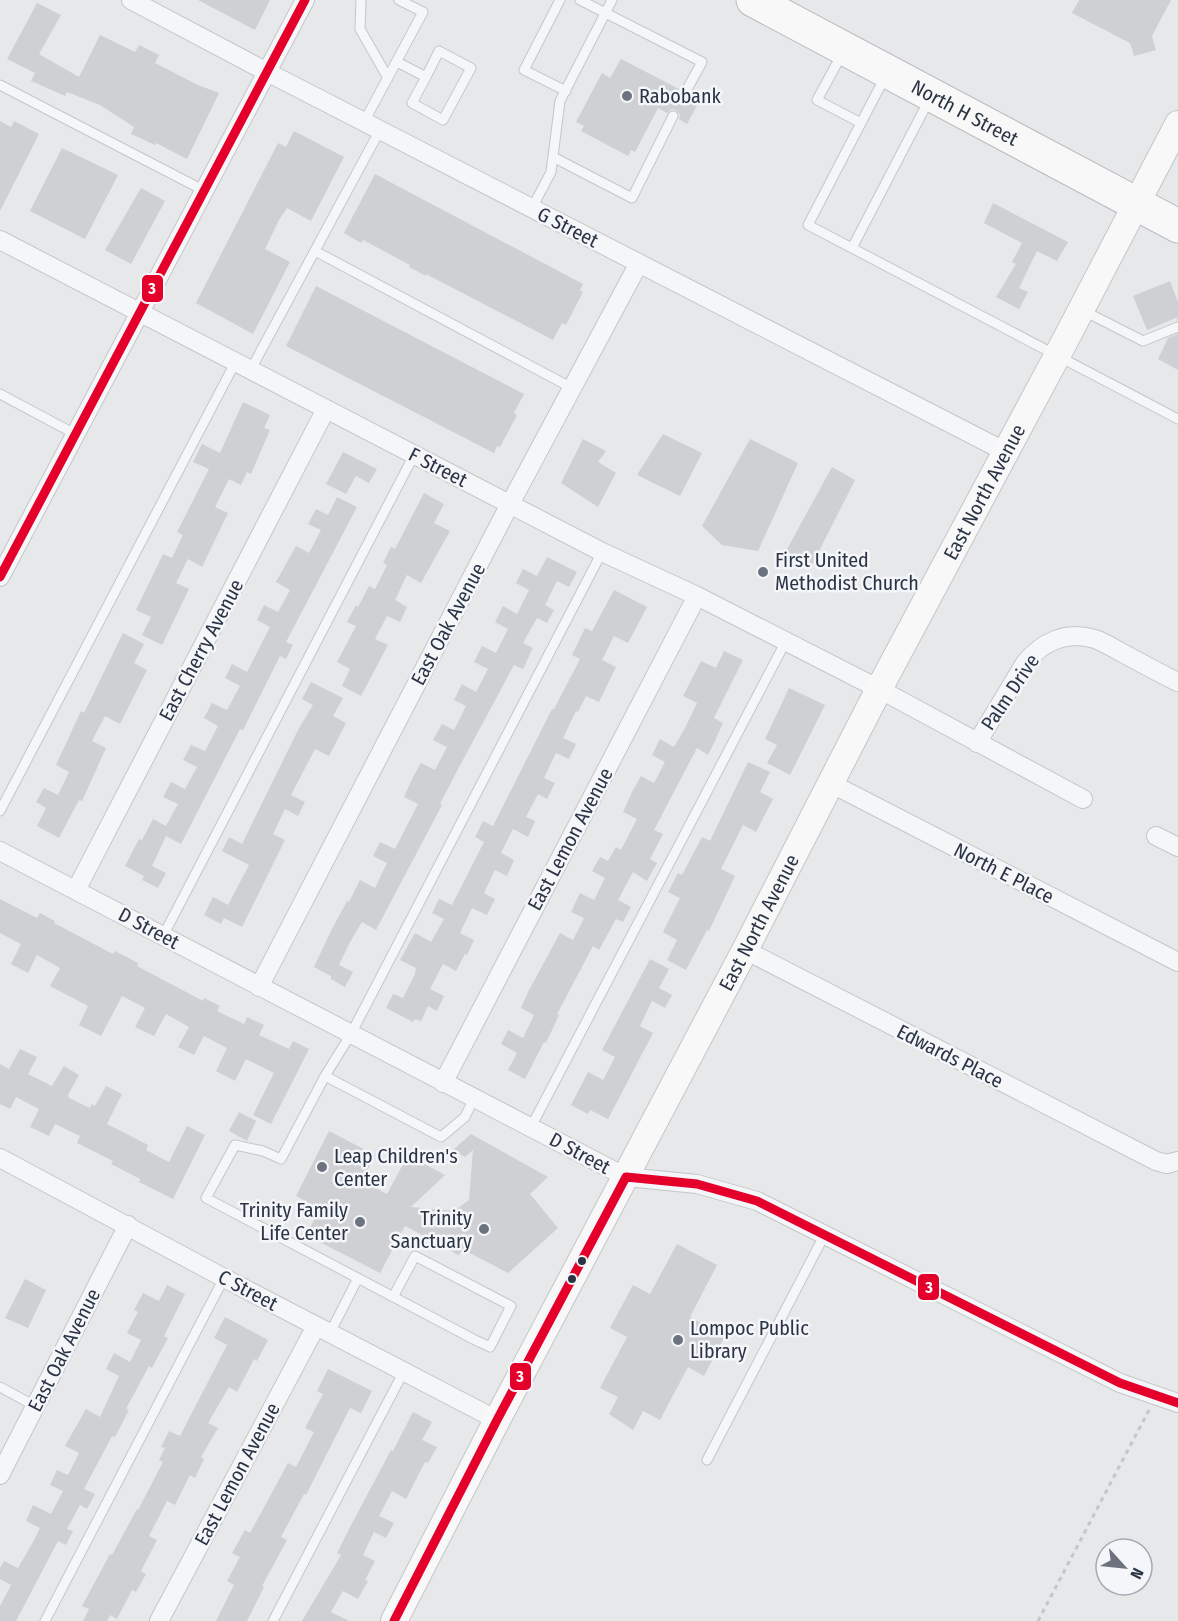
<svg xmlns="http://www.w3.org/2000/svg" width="1178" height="1621" viewBox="0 0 1178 1621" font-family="'Fira Sans Condensed',sans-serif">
<rect width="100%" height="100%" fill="#e6e8ea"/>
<path fill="#ced0d3" d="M198,0H270L255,30Z
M1079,0H1171L1152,36L1156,50L1134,56L1130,43L1072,13Z
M37,3L61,15L39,54L79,77L100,35L135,52L139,45L159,55L155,63L198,85L219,93L187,159L156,143L155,145L131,134L134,127L100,105L67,92L65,96L31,81L35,73L7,59Z
M621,59L679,89V96L682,99H688L691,96L700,100L687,124L679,119L680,115L676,110L672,109L667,113L658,108L635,152L631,150L628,156L581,131L584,126L576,122L602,73L610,78Z
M0,121L11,127L14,121L39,134L0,211Z
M294,131L344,157L311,221L287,208L279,220L265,249L290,262L253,334L196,303L278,143L286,147Z
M62,148L118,175L85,239L30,211Z
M375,174L583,284L580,290L583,292L566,325L562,323L553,340L426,274V276L409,267L410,265L363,240L361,243L344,233Z
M141,188L165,201L131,264L105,250Z
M993,203L1068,242L1057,261L1037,251L1019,288L1028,292L1019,309L996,297L1016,264L1012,262L1022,243L984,223Z
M1170,281L1178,302V320L1176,321L1178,317L1147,330L1133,296Z
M316,286L524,394L514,413L517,415L500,447L497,446L494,453L286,346Z
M1178,334V370L1158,359L1168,338Z
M243,402L270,415L264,428L270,430L251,474L247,472L241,485L229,479L215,507L228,513L202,567L188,559L176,583L189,589L162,645L142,635L151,617L136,610L163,554L172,558L183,535L177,532L209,469L193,462L202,444L220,453Z
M663,434L702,453L680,496L637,475Z
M583,439L606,451L598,462L616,473L598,507L561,483Z
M750,439L798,463L758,551L722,545L702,526Z
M343,452L377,469L369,483L356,476L346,494L326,484Z
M832,467L855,480L811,567L786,551Z
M424,493L444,504L434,523L450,531L421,583L407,575L395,600L407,607L400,622L387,616L375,639L388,645L361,696L342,686L350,669L337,662L356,626L347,622L356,605L358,607L369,586L375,589L387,565L383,563L391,547L395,549Z
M337,497L357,507L286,642L293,645L286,659L280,656L243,730L240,729L181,844L166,836L152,866L166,873L158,888L142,880L144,876L125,866L139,839L142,840L153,819L166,826L178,804L163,797L171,782L185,789L197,767L183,760L191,745L205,751L218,726L204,718L212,703L227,710L240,686L225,678L232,664L247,672L270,627L257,620L264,605L278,612L290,590L276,582L296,546L309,553L321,530L308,524L316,509L328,515Z
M547,557L577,572L569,587L557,581L545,605L554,610L547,623L537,618L523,643L533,648L523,669L514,665L457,771L440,804L442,805L376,930L362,922L350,942L339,965L353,972L345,987L331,979V976L314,967L331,931L347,901L349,902L360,880L375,888L387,863L373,856L380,842L395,849L418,804L404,797L412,779L421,763L435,770L447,747L433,740L442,724L454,730L466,706L454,700L462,684L476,692L488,669L474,662L482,646L496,653L508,629L495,622L503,606L517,614L529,590L516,583L523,569L537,576Z
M614,590L647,607L628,643L614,636L602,660L616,667L599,702L586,696L578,712L576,711L563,738L576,744L569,759L556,753L544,778L555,783L547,799L538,794L526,817L535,821L528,837L513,829L501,853L514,860L507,876L495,870L484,893L495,899L487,915L472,908L460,933L474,940L467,955L465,954L456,971L443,964L430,989L444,996L437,1011L428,1006L421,1021L415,1019L413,1022L386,1008L393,994L403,998L415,974L416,968L400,960L415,933L431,942L444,919L432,913L439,899L452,905L484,842L475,837L483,821L493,826L552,709H554L580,659L572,655L585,628L592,631Z
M123,633L144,644L134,663L147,670L120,724L105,716L92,741L106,748L82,801L79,800L59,838L37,826L46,808L36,802L44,788L58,795L69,772L56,765L81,711L84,713Z
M724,651L743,660L714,718L723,723L714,743L708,755L697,748L654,830L663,834L650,859L657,863L647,881L633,872L618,900L631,907L623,922L616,919L599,950L593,946L557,1014L559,1015L546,1043L544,1042L525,1079L508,1070L517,1053L501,1044L508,1030L523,1038L534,1015L521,1008L528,992L560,933L573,940L584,918L571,912L580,893L594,900L605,878L592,871L600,857L608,861L616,847L621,850L637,819L623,812L632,792L641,776L654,783L665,762L652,755L660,739L674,747L685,728L697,703L683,696L701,661L716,668Z
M311,682L343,698L333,716L346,723L329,756L315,749L291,795L305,802L298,816L285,809L273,834L285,840L242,927L224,918L221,924L204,915L213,897L228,905L249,865L222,851L229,837L242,844L298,730L313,705L302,699Z
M789,688L825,705L790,775L767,763L777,745L765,739Z
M748,762L770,772L760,792L773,799L756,832L743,825L721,869L735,876L709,931L707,930L686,970L667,960L677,940L663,932L680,898L668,892L678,873L682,875L702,837L710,841Z
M0,899L37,918L40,913L55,921L54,923L113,954L115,951L138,963L137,966L203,1001L204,998L220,1006L217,1011L244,1024L247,1017L264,1025L259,1035L289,1049L293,1041L309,1049L271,1124L253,1115L274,1073L246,1059L235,1081L216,1071L227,1048L204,1036L194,1055L178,1047L189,1027L166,1014L154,1036L135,1027L145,1008L122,996L101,1036L79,1025L88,1006L50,986L60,968L37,955L28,973L11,964L21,944L0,933Z
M650,959L669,969L659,988L672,995L665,1008L652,1001L640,1026L653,1033L608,1119L590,1110L588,1114L571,1105L588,1072L603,1080L615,1057L602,1050Z
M20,1049L37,1057L28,1074L52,1086L64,1066L79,1075L68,1095L69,1098L90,1108L92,1104L95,1106L106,1086L122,1094L107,1124L148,1145L146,1150L169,1162L187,1126L205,1135L173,1199L139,1182L140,1179L111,1164L113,1161L77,1143L80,1136L55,1124L49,1136L30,1127L39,1109L16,1097L10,1109L0,1104V1064L9,1069Z
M239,1112L256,1121L247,1141L229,1131Z
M329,1131L375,1155L362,1181L387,1194L408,1155L445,1175L411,1207L454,1211L469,1200L473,1150L465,1157L453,1150L471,1134L548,1177L530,1194L558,1228L508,1273L464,1250L458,1255L448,1249L449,1242L432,1240L405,1226L380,1273L306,1235L320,1209L296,1196Z
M677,1244L717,1265L690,1317L725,1336L704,1376L688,1367L660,1420L643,1411L633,1430L609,1414L618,1397L600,1388L627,1337L610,1328L633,1285L650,1294Z
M25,1279L46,1290L28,1328L5,1318Z
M167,1285L185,1294L164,1336L168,1338L152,1368L149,1366L126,1409L129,1410L115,1437L112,1436L84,1489L95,1494L87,1509L80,1505L67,1529L73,1531L66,1545L58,1541L16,1621H0V1606L11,1585L0,1579V1568L4,1561L18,1568L33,1542L40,1528L26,1521L33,1505L51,1514L63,1491L50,1485L57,1470L68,1475L79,1453L65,1446L86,1409L100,1417L119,1376L106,1369L114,1353L130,1362L141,1340L127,1333L138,1312L134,1310L143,1293L159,1301Z
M225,1317L268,1340L257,1361L254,1359L237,1392L229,1387L208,1423L218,1428L201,1457L204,1459L195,1478L190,1475L175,1505L167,1501L149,1536L157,1540L141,1571L146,1574L136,1592L132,1590L117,1619L110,1615L107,1621H83L89,1609L82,1606L110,1554L112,1555L137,1509L138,1510L163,1462L159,1460L165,1448L161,1447L169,1431L180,1436L227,1345L214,1338Z
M328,1369L372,1391L361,1413L350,1408L306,1495L304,1494L281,1537L287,1540L262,1586L264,1587L247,1621H216L234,1585L227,1581L240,1557L232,1553L245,1530L250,1533L288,1463L296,1467L314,1432L305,1428L323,1394L317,1391Z
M413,1412L432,1422L422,1440L437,1447L428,1463L425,1462L406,1499L392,1491L379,1516L394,1523L386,1538L374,1532L363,1555L375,1561L365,1580L368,1581L358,1599L343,1591L331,1612L349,1621H302L341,1555L337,1553L350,1527L391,1450L393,1451Z"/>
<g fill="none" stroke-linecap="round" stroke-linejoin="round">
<defs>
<path id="lane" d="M361,0L360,29L388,78
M560,0L524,70L566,91
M580,0L702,62L685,93
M842,54L817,100L861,123L808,225L1178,419
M397,62L426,77L439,51L471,68L443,120L412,103L426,77
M0,85L203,190
M364,122L423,12L399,0
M861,123L885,77
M553,157L632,198L673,116
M532,208L551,172L560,101L612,0
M852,248L929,100
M315,251L572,388
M1082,310L1143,341L1178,327
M250,371L380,130
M0,394L75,434
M0,811L235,363
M163,936L414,455
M325,1076L441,1137L465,1117L474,1098
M531,1127L786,641
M393,1297L415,1256L511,1306L490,1347L475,1340L206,1198L235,1145L263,1151L281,1159L325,1076L351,1034L602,552
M330,1333L358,1278
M0,1387L35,1406
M707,1460L825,1234
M45,1621L224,1278
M273,1621L404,1371"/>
<path id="street" d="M131,0L267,72L1006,452
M0,240L602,552L697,596L879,689L1083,799
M0,577L305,0
M977,743L1025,663C1042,642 1067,630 1095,639C1106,643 1118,651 1128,656C1145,665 1161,674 1178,682
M830,783L1178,962
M1156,836L1178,847
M0,851L626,1177L697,1184L757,1201L1120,1383L1178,1403
M76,890L326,409
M745,950L1156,1161L1167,1164L1178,1161
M259,987L510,504L639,263
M443,1083L697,596
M0,1158L224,1278L497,1420
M0,1475L128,1225
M159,1621L316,1326"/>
<g id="secondary">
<path id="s1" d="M394,1621L497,1420L745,950L879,689L1057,356L1178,124"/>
</g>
<g id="highway">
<path id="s2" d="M753,0L1178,226"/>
</g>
</defs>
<use href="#lane" stroke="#c4c6c8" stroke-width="11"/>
<use href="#street" stroke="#c4c6c8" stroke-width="20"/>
<use href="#secondary" stroke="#c4c6c8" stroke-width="28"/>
<use href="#highway" stroke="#b8bbbf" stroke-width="35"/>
<path stroke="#c5c6ca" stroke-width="3" stroke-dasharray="4.5 4.5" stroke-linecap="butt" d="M1038,1621L1149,1410"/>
<use href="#lane" stroke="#f5f6f7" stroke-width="9"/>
<use href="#street" stroke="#f5f6f7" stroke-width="18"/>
<use href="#secondary" stroke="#f8f8f8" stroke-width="26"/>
<use href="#highway" stroke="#f8f8f8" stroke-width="33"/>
<defs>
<path id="bus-1" d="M0,577L305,0
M394,1621L497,1420L626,1177L697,1184L757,1201L1120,1383L1178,1403"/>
</defs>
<use href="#bus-1" stroke="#f4f6f9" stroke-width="14"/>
<use href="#bus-1" stroke="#e4002b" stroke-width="9"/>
</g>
<g fill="#6c737f" stroke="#f4f6f9" stroke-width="2">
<circle cx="627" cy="96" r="6"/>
<circle cx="763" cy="572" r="6"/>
<circle cx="322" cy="1167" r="6"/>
<circle cx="360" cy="1222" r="6"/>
<circle cx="484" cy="1229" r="6"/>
<circle cx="678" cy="1340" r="6"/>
</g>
<g fill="#2b3445" stroke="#f4f6f9" stroke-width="2">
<circle cx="582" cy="1261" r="5"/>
<circle cx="572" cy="1279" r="5"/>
</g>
<g text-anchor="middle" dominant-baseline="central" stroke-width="5" stroke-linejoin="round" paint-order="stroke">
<g font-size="20" fill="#2b3445" stroke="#f4f6f9" text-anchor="start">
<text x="639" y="96">Rabobank</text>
<text x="775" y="560">First United<tspan x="775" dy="23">Methodist Church</tspan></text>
<text x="334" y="1156">Leap Children's<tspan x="334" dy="23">Center</tspan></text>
<text x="348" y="1210" text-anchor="end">Trinity Family<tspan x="348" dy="23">Life Center</tspan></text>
<text x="472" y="1218" text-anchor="end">Trinity<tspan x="472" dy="23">Sanctuary</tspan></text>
<text x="690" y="1328">Lompoc Public<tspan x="690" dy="23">Library</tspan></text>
</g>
<g font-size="20" fill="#2b3445" stroke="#f4f6f9">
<text stroke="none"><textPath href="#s2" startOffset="240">North H Street</textPath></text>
<text transform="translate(568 227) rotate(27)">G Street</text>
<text transform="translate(438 467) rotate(27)">F Street</text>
<text stroke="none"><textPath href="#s1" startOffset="1274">East North Avenue</textPath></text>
<text transform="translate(448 624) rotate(-62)">East Oak Avenue</text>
<text transform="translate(201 650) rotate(-62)">East Cherry Avenue</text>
<text transform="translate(1010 692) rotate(-56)">Palm Drive</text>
<text transform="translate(570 839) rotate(-62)">East Lemon Avenue</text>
<text transform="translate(1004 873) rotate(27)">North E Place</text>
<text stroke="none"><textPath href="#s1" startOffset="788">East North Avenue</textPath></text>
<text transform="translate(149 928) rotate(28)">D Street</text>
<text transform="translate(950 1056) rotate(27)">Edwards Place</text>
<text transform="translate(580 1153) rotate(28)">D Street</text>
<text transform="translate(248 1290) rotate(28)">C Street</text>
<text transform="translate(64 1350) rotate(-63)">East Oak Avenue</text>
<text transform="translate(237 1474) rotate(-62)">East Lemon Avenue</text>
</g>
</g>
<g stroke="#f4f6f9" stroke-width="2">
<rect x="141" y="274" width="23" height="29" rx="6" fill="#e4002b"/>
<rect x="917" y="1273" width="23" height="28" rx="6" fill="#e4002b"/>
<rect x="509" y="1362" width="23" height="29" rx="6" fill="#e4002b"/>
</g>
<g font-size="16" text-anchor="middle" font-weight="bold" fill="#fff">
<text x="152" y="294">3</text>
<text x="929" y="1293">3</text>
<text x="520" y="1382">3</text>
</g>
<g transform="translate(1124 1567) rotate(117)"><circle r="28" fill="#f4f6f9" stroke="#a4a8b1" stroke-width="1.5"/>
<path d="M0-4.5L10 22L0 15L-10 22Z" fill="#6c737f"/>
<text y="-9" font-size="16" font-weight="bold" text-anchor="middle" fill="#2b3445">N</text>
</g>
</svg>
